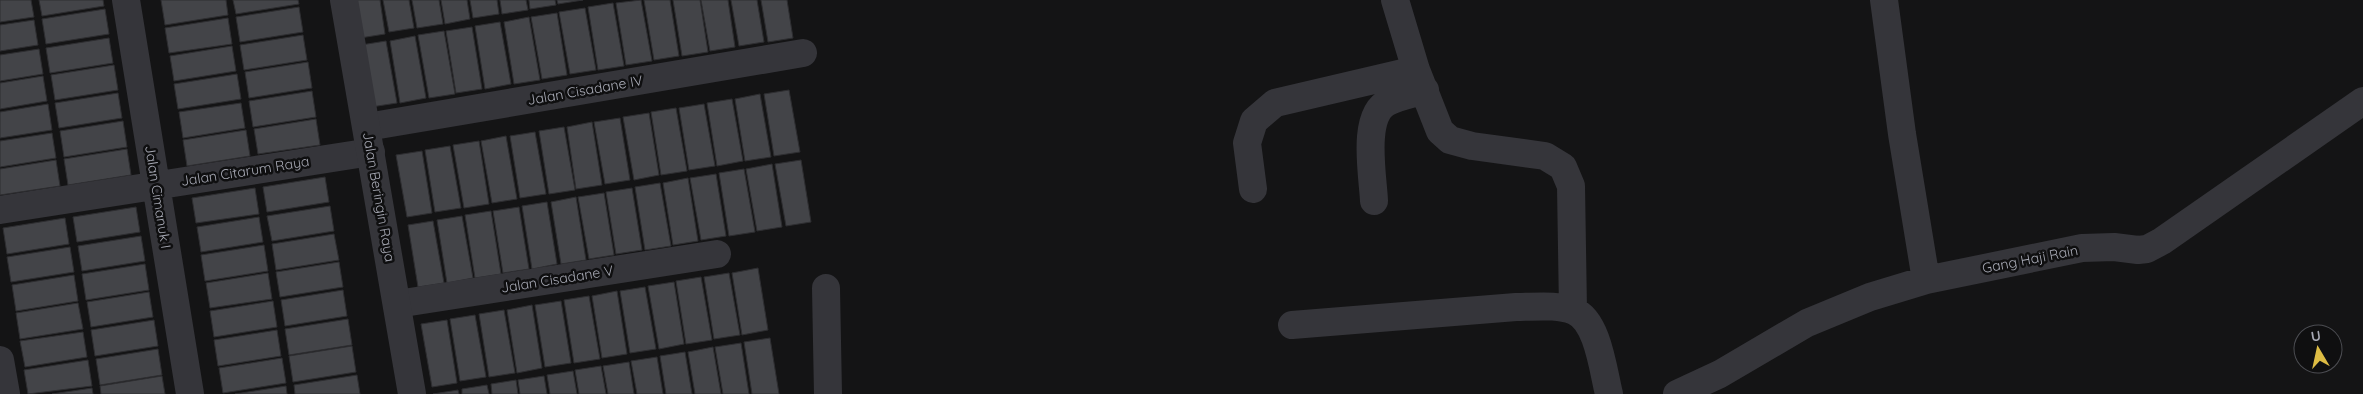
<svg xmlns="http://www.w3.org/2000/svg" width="2363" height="394" viewBox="0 0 2363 394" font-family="Quicksand,sans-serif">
<rect width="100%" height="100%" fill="#141415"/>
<path fill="#434448" stroke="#2e2e31" d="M0,0H31L34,17L0,22Z
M39,0H103L104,6L42,16Z
M161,0H226L228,15L165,25Z
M233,0H298L299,4L236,14Z
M353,0H380L385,34L360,38Z
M383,0H409L414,28L389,32Z
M412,0H439L443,24L417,28Z
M441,0H467L470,19L445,24Z
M470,0H497L499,14L473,18Z
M500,0H526L528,10L502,14Z
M529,0H555L556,5L530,9Z
M557,0H583L558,4Z
M641,0L652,61L626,65L616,3Z
M644,0H670L679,56L654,60Z
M673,0H700L708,52L682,56Z
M701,0H728L735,47L710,51Z
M731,0H757L764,42L739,46Z
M761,0H787L793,38L768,42Z
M613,3L624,66L598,70L588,7Z
M299,7L303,32L240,42L236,17Z
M585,8L596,70L570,74L559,12Z
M105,9L109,34L46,44L42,19Z
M557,13L567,75L542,79L531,17Z
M529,17L540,80L514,84L504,22Z
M228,18L232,44L169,53L165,28Z
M34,20L38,45L0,51V25Z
M500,22L511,84L485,89L475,26Z
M472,27L482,89L456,93L446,31Z
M444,31L455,94L429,98L418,35Z
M303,35L307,60L244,70L240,45Z
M415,36L426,98L400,103L390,41Z
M109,38L113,63L50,73L46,48Z
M386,41L397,103L371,107L361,45Z
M232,46L236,71L174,81L170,56Z
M39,49L43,74L0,81V55Z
M308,62L312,88L249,98L245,72Z
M114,65L118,90L55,100L51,75Z
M237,74L241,99L178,109L174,84Z
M43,76L47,101L0,109V83Z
M789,90L800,152L774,156L764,94Z
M312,91L316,117L253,127L249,101Z
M118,93L122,118L59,128L55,103Z
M760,94L771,157L745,161L735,99Z
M732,99L743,161L717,166L707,103Z
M241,103L245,128L183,138L179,112Z
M48,104L52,130L0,138V112Z
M704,104L715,166L689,170L679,108Z
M676,108L687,171L661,175L651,112Z
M649,113L659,175L634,180L623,117Z
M620,118L630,180L605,184L594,122Z
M316,119L320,145L258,154L254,129Z
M123,121L127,147L64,157L60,131Z
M592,122L602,185L576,189L567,127Z
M564,127L575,190L549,194L539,131Z
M246,130L250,156L187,166L183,140Z
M535,132L546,194L520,198L510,136Z
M52,133L56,158L0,167V141Z
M506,136L517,199L492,203L481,141Z
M479,141L489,204L464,208L453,145Z
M450,146L461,208L435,212L425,150Z
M127,149L131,175L68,185L64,159Z
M422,151L432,213L407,217L396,155Z
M56,160L60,186L0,195V169Z
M801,160L811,222L786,226L775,164Z
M772,164L782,227L757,231L746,169Z
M744,169L755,232L729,236L719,173Z
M716,174L726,236L701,240L690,178Z
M325,177L329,202L267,212L263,187Z
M688,178L698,241L673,245L663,183Z
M660,183L671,246L645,250L635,187Z
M255,188L259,214L196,223L192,198Z
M632,188L642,250L616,254L606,192Z
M604,193L614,255L589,259L578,197Z
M576,197L586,260L561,264L551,202Z
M547,202L557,264L532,269L522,206Z
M330,206L334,231L272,241L267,216Z
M136,207L140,232L77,242L73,217Z
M519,207L529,269L503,273L493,211Z
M491,211L501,274L475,278L465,215Z
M462,216L473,278L447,283L437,220Z
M259,217L263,242L201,252L197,227Z
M65,218L69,244L7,254L3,228Z
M433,221L444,283L418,287L408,225Z
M334,234L339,260L276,270L272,244Z
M141,236L145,261L82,271L78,246Z
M264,245L268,271L205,281L201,255Z
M70,247L74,272L11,282L7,257Z
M339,262L343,287L280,297L276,272Z
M145,264L149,290L86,300L82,274Z
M758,268L768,330L742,335L732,273Z
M268,273L272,299L210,308L206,283Z
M729,273L740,335L714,339L704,277Z
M74,275L78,301L16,311L12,285Z
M701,277L712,340L686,344L676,281Z
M674,282L684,344L659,349L648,286Z
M645,287L656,349L630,353L620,291Z
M343,290L347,316L285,326L281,300Z
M617,291L627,354L602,358L592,296Z
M149,292L153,317L91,327L87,302Z
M589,296L600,359L574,363L564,300Z
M273,301L277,327L214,337L210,311Z
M561,301L571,363L545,367L535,305Z
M78,303L83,329L20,339L16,313Z
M532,305L542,368L517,373L507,310Z
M504,310L515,373L489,377L479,314Z
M475,315L486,377L460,381L450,319Z
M348,319L352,345L289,355L285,329Z
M154,320L158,346L95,356L91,330Z
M447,320L457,383L432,387L421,324Z
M277,330L281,356L218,366L214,340Z
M83,332L87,357L25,367L20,341Z
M770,338L779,394H752L744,342Z
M741,343L749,394H723L715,347Z
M352,346L356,372L293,382L289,356Z
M713,347L721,394H695L688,352Z
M158,349L162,375L100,385L96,359Z
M685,352L692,394H666L660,356Z
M657,357L663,394H637L631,361Z
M282,358L286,383L223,393L219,368Z
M88,360L92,386L28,394L24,370Z
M629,362L634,394H608L603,366Z
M601,366L606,394H579L575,370Z
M573,371L577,394H550L547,375Z
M357,375L360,394H295L294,385Z
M162,376L165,394H101L100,386Z
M544,376L547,394H520L518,380Z
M516,380L518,394H492L491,384Z
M487,385L489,394H462V389Z
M286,386L287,394H235Z
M92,388L93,394H52Z
M458,390L459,394H433Z"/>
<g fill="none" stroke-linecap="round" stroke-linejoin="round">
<path stroke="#35353a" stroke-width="28" d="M126,0L190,394
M1395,0L1416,70L1440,131L1450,140L1472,146L1545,156L1563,167L1571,186L1573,310
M1884,0L1902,134L1926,280
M367,127L803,53
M1253,189L1247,143L1254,121L1275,103L1416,70
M1374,201C1373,176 1361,115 1388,102C1399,96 1413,94 1425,90
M0,210L371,152
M826,288L828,394
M397,304L717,254
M1292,325L1516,307C1534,307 1558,304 1574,311C1598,321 1603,370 1609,394
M0,360L6,394
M1677,394L1720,374L1807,323L1870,297L1926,280L2082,248L2114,247L2138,250L2147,249L2162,241L2363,101"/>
<path stroke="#35353a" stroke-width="28" d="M344,0L412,394"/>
</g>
<g text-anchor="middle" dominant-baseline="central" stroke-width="5" stroke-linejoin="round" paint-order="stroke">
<g font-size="14" fill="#a7a9b4" stroke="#0f0f10">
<text transform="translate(585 90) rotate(-10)">Jalan Cisadane IV</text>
<text transform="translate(245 171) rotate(-9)">Jalan Citarum Raya</text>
<text transform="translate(158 197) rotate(81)">Jalan Cimanuk I</text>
<text transform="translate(379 197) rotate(80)">Jalan Beringin Raya</text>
<text transform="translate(2030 259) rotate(-11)">Gang Haji Rain</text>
<text transform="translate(557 279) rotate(-9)">Jalan Cisadane V</text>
</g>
</g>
<g transform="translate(2318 349) rotate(351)"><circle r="24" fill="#0f0f10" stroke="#4c4d52"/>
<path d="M0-4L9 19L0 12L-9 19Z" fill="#ddbc44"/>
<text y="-8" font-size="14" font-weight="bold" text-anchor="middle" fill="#a7a9b4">U</text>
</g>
</svg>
